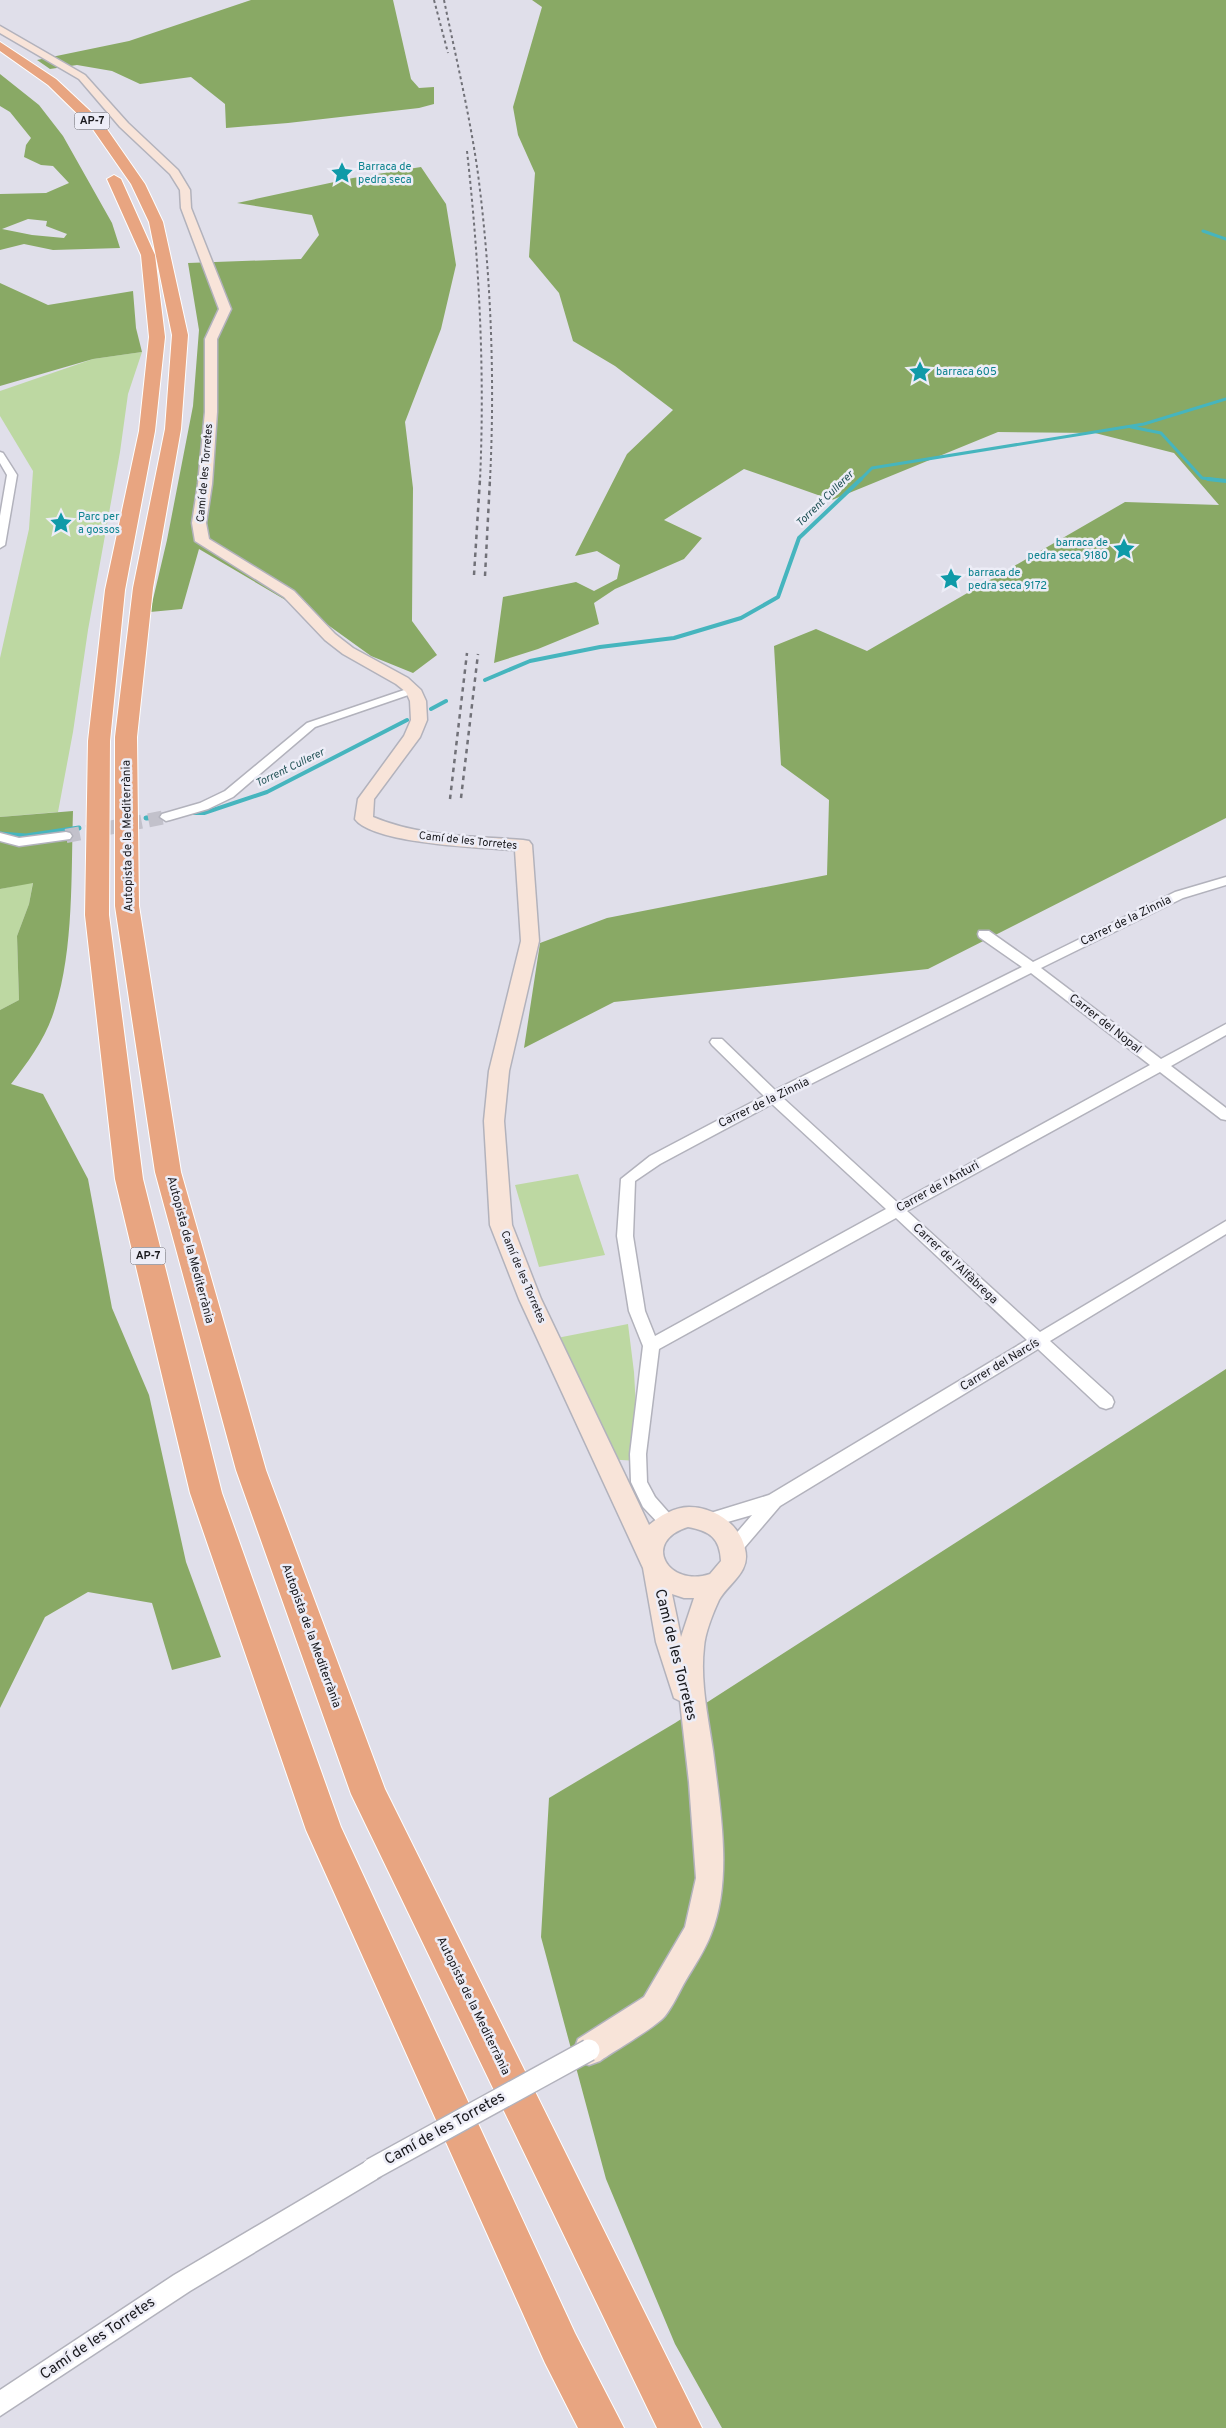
<svg xmlns="http://www.w3.org/2000/svg" width="1226" height="2428" viewBox="0 0 1226 2428" font-family="Overpass,sans-serif">
<rect width="100%" height="100%" fill="#e0dfea"/>
<path fill="#bdd8a2" d="M142,352L128,394L120,452L88,630L73,732L58,812L0,817V658L29,529L33,471L0,416V391L93,359Z
M33,882L29,904L17,936L19,1000L0,1010V889Z
M578,1174L605,1255L539,1267L515,1185Z
M628,1324L634,1372L639,1461L604,1459L557,1338Z"/>
<path fill="#89a965" fill-rule="evenodd" d="M251,0H393L411,79L419,88L434,87V104L419,108L288,123L226,128L225,104L191,77L140,84L112,71L77,65L50,69L37,60L129,41Z
M532,0H1226V818L928,969L614,1002L524,1048L540,943L607,918L827,875L829,800L781,765L774,646L816,629L867,651L1125,502L1219,505L1174,453L1095,433L998,432L832,500L744,469L664,520L702,538L684,559L615,589L594,603L599,624L538,649L494,663L503,597L576,582L594,591L617,579L620,565L597,551L575,556L627,454L673,410L615,366L573,341L559,293L529,257L535,173L518,135L513,107L542,7Z
M0,74L39,105L63,136L112,223L120,248L53,250L24,244L0,250V194L46,193L69,183L53,166L41,165L24,157L26,145L31,138L10,112L0,106ZM28,219L47,221L46,226L67,234L64,238L32,235L2,229Z
M421,167L446,204L456,265L441,329L405,422L413,488L412,621L437,655L413,673L371,656L328,625L199,549L182,609L150,612L167,540L193,406L199,330L188,263L301,259L319,235L312,215L237,203L353,178Z
M0,283L48,305L133,291L136,328L142,352L93,359L0,386Z
M73,811C71,873 74,949 55,1008C47,1036 29,1061 11,1084L43,1094L88,1179L112,1308L149,1395L186,1562L221,1657L172,1670L152,1603L88,1592L45,1617L0,1708V1010L19,1000L17,936L29,904L33,883L0,889V817Z
M1226,1369V2428H722L675,2344L606,2179L541,1937L549,1798L675,1723Z"/>
<g fill="none" stroke-linecap="round" stroke-linejoin="round">
<path stroke="#46b5be" stroke-width="3" d="M1203,231L1226,239
M1131,427L1161,433L1202,478L1218,480
M860,480L872,468L1144,424L1226,399"/>
<path stroke="#46b5be" stroke-width="4" d="M1208,479L1226,481
M485,680L530,661L600,647L674,638L741,618L778,597L799,538L861,479
M431,709L446,701
M190,813H204L267,792L407,720"/>
<path stroke="#46b5be" stroke-width="5" d="M146,818L166,817
M0,834L26,836L79,828"/>
<path stroke="#c2c1cb" stroke-width="14" stroke-dasharray="14 7" stroke-linecap="butt" d="M66,836L166,817"/>
<defs>
<path id="street" d="M0,452L3,453L17,475L5,545L0,548V516L7,475L0,463Z
M413,687L417,688V692L315,727L233,797L208,809L170,820L166,821L160,817L162,814L200,803L225,791L307,723Z
M66,832L70,833L72,836L70,839L19,846L0,841V833L19,838Z
M1226,877V885L1183,898L1041,968L1161,1059L1226,1024V1035L1171,1066L1226,1108V1120L1221,1119L1160,1072L907,1211L1040,1332L1226,1221V1234L1050,1341L1112,1397L1114,1402L1112,1407L1106,1409L1100,1407L1038,1349L780,1506L739,1554L733,1556L727,1554L724,1549L727,1544L752,1515L710,1527L704,1525L701,1520L704,1515L769,1495L1027,1340L896,1218L659,1349L646,1454L647,1482L655,1497L677,1522L674,1527L668,1529L662,1527L643,1507L631,1482L630,1454L643,1346L629,1311L617,1236L621,1179L650,1156L764,1096L712,1045L710,1042L712,1039H722L775,1090L1022,967L979,937L978,934L979,931H989L1033,962L1175,892ZM1031,973L1150,1065L898,1203L783,1098ZM772,1104L886,1209L655,1336L645,1311L633,1236L635,1181L660,1164Z
M372,2158L380,2161L383,2169L380,2177L190,2291L0,2416V2390L174,2275Z"/>
<path id="secondary" d="M0,26L85,75L128,123L178,170L190,190L191,208L231,309L217,339V412L212,484L206,523L209,539L294,591L335,634L353,648L408,678L421,690L426,701L427,720L420,737L374,799L373,817C420,837 472,836 523,840L529,841L532,845L539,941L509,1071L504,1121L512,1225L541,1299L649,1525C659,1516 675,1507 689,1507C714,1507 740,1524 745,1549C751,1572 729,1583 719,1600C713,1613 705,1633 704,1647C700,1681 708,1717 713,1751C720,1809 733,1879 711,1934C705,1950 695,1965 686,1980C679,1992 673,2006 665,2016C656,2027 614,2051 600,2061L589,2065L578,2061L574,2050L578,2039L644,1997L685,1927L696,1878L689,1782L680,1701L674,1698L656,1642L643,1568L519,1299L490,1225L484,1121L489,1071L521,941L515,850C484,848 373,844 355,819L358,799L404,736L411,720L410,701L406,692L396,684L343,654L325,640L284,597L195,541L192,523L198,484L205,412V339L219,309L181,208L180,190L170,174L120,127L79,79L0,33ZM688,1527C710,1531 720,1538 721,1561L710,1574C669,1588 640,1542 688,1527ZM672,1594L684,1598H694L681,1637Z"/>
<path id="highway" d="M0,42L56,79L102,122L145,184L163,222L188,335L181,429L153,588L137,737L139,906L181,1172L266,1470L385,1789L702,2428H657L351,1794L236,1470L155,1172L115,906V737L133,588L165,429L172,335L149,222L131,184L92,128L48,85L0,51Z
M114,175L121,179L155,255L165,337L155,431L125,590L110,741L109,915L143,1179L222,1493L341,1827L575,2333L624,2428H578L545,2363L306,1830L190,1493L115,1179L85,915L88,741L105,590L139,431L149,337L141,255L107,179Z"/>
</defs>
<use href="#street" stroke="#b2b2bc" stroke-width="3"/>
<use href="#secondary" stroke="#b2b2bc" stroke-width="3"/>
<use href="#highway" stroke="#fff" stroke-width="2"/>
<use href="#street" fill="#fff" fill-rule="evenodd"/>
<use href="#secondary" fill="#f8e4d9" fill-rule="evenodd"/>
<use href="#highway" fill="#e8a581" fill-rule="evenodd"/>
<path stroke="#717178" stroke-width="2" stroke-dasharray="3 3" stroke-linecap="butt" d="M434,0L448,53
M444,0C456,58 470,116 478,174C491,275 495,378 490,480
M467,151C479,260 485,370 480,480"/>
<path stroke="#717178" stroke-width="2.5" stroke-dasharray="4.5 4.5" stroke-linecap="butt" d="M474,575L480,479
M485,576L490,479
M461,798L478,654
M450,799L467,653"/>
<defs>
<path id="street-bridge" d="M372,2169L589,2050"/>
</defs>
<use href="#street-bridge" stroke="#b2b2bc" stroke-width="24" stroke-linecap="butt"/>
<use href="#street-bridge" stroke="#fff" stroke-width="21"/>
</g>
<defs>
<symbol id="sight-bare" viewBox="-9 -9 18 18"><path d="M0-6L1.8-2.2L6-1.7L2.9 1.2L3.7 5.4L0 3.3L-3.7 5.4L-2.9 1.2L-6-1.7L-1.8-2.2Z" fill="#0f9aa8" stroke="#ededf7" stroke-width="2.5" paint-order="stroke"/></symbol>
</defs>
<g fill-rule="evenodd">
<use href="#sight-bare" x="326" y="157" width="32" height="32"/>
<use href="#sight-bare" x="904" y="356" width="32" height="32"/>
<use href="#sight-bare" x="45" y="507" width="32" height="32"/>
<use href="#sight-bare" x="1108" y="533" width="32" height="32"/>
<use href="#sight-bare" x="935" y="563" width="32" height="32"/>
</g>
<g text-anchor="middle" dominant-baseline="central" stroke-width="5" stroke-linejoin="round" paint-order="stroke">
<g fill="#ededf7" stroke="#59595e" stroke-width="1">
<rect x="74.5" y="112.5" width="35" height="17" rx="4"/>
<rect x="130.5" y="1247.5" width="35" height="17" rx="4"/>
</g>
<g font-size="11" font-weight="bold" fill="#19191d">
<text x="92" y="121">AP-7</text>
<text x="148" y="1256">AP-7</text>
</g>
<g font-size="11" fill="#0d838f" stroke="#ededf7" text-anchor="start">
<text x="358" y="167">Barraca de<tspan x="358" dy="13">pedra seca</tspan></text>
<text x="936" y="372">barraca 605</text>
<text x="78" y="517">Parc per<tspan x="78" dy="13">a gossos</tspan></text>
<text x="1108" y="543" text-anchor="end">barraca de<tspan x="1108" dy="13">pedra seca 9180</tspan></text>
<text x="968" y="573">barraca de<tspan x="968" dy="13">pedra seca 9172</tspan></text>
</g>
<g font-size="11" fill="#19191d" stroke="#ededf7">
<text transform="translate(205 473) rotate(-85)">Camí de les Torretes</text>
<text transform="translate(468 841) rotate(6)">Camí de les Torretes</text>
<text transform="translate(523 1277) rotate(67)">Camí de les Torretes</text>
</g>
<g font-size="11" font-style="italic" fill="#235357" stroke="#ededf7">
<text transform="translate(825 499) rotate(-44)">Torrent Cullerer</text>
<text transform="translate(290 768) rotate(-26)">Torrent Cullerer</text>
</g>
<g font-size="12" fill="#19191d" stroke="#ededf7">
<text transform="translate(128 836) rotate(-91)">Autopista de la Mediterrània</text>
<text transform="translate(1126 921) rotate(-26)">Carrer de la Zinnia</text>
<text transform="translate(1105 1024) rotate(38)">Carrer del Nopal</text>
<text transform="translate(764 1103) rotate(-26)">Carrer de la Zinnia</text>
<text transform="translate(938 1187) rotate(-29)">Carrer de l'Anturi</text>
<text transform="translate(190 1250) rotate(75)">Autopista de la Mediterrània</text>
<text transform="translate(955 1264) rotate(43)">Carrer de l'Alfàbrega</text>
<text transform="translate(1000 1365) rotate(-31)">Carrer del Narcís</text>
<text transform="translate(311 1636) rotate(70)">Autopista de la Mediterrània</text>
<text transform="translate(473 2006) rotate(64)">Autopista de la Mediterrània</text>
</g>
<g font-size="15" fill="#19191d" stroke="#ededf7">
<text transform="translate(675 1655) rotate(76)">Camí de les Torretes</text>
<text transform="translate(445 2129) rotate(-29)">Camí de les Torretes</text>
<text transform="translate(98 2339) rotate(-34)">Camí de les Torretes</text>
</g>
</g>
</svg>
